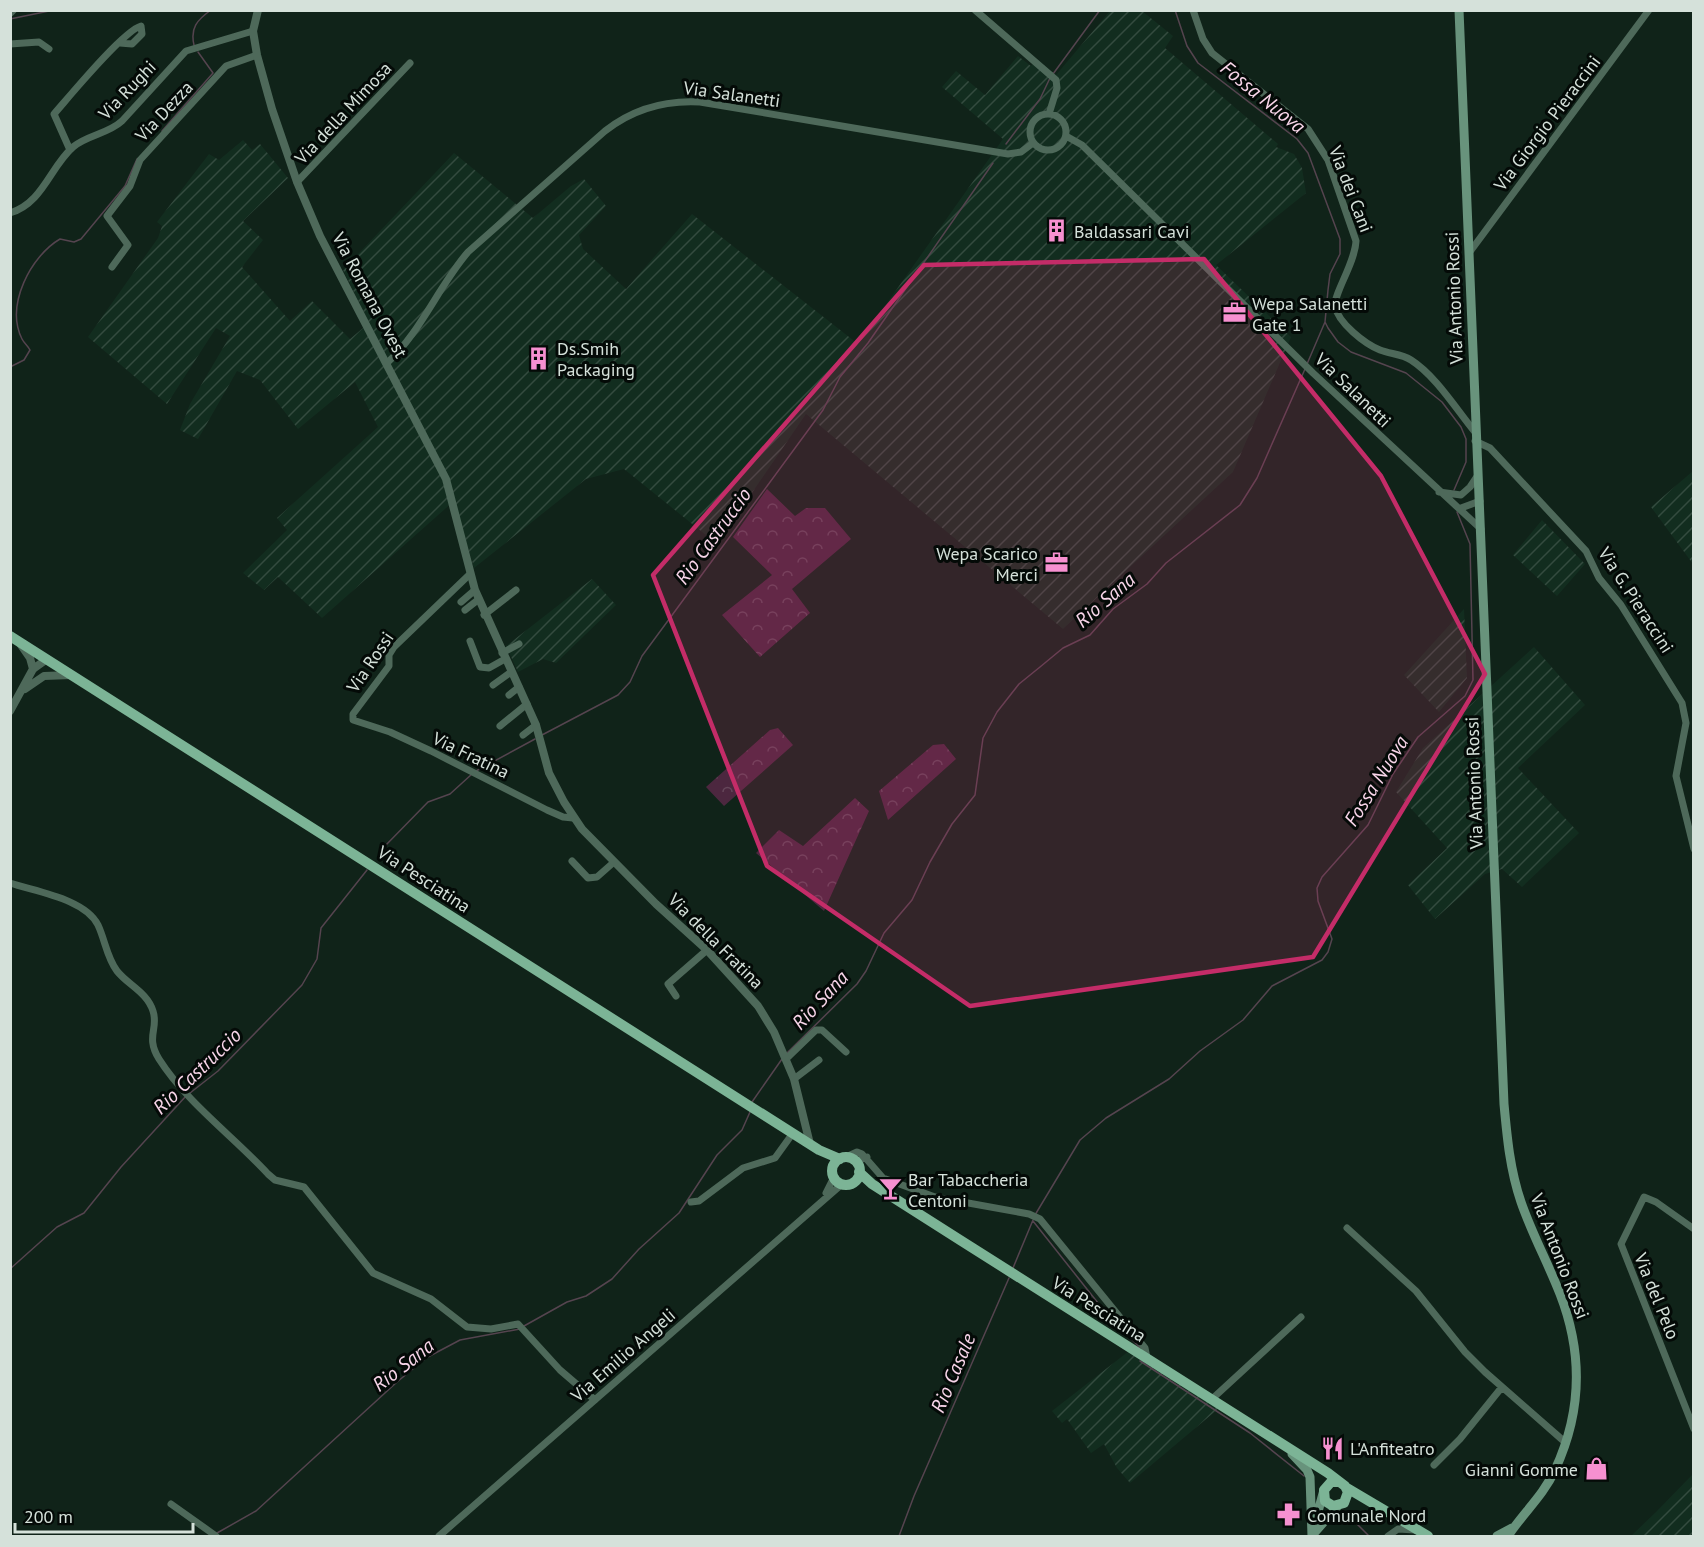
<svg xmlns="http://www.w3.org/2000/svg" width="1704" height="1547" viewBox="0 0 1704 1547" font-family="'PT Sans',sans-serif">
<defs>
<pattern id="industrial-furrows" width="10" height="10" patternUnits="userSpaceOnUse" patternTransform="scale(1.5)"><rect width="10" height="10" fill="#122d1f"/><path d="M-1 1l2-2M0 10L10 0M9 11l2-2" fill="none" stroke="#344b3f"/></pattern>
<pattern id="forest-crowns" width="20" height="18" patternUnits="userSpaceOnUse" patternTransform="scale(1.5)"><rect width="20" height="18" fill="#4c273f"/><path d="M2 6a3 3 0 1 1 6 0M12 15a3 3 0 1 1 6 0" fill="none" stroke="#65465a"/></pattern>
</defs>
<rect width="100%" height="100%" fill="#102319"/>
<path fill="url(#industrial-furrows)" d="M1110,11H1142L1173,36L1165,48L1278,144L1276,147L1294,154L1302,168L1306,193L1216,265L1291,337L1233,472L1063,629L806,414L717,544L624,469L586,479L474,568L454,501L322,618L278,577L264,590L243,573L287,530L277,518L378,427L355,382L298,429L260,380L237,371L198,439L180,430L190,404L230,336L216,328L167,404L88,337L158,238L162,226L157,222L209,154L219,160L243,140L252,150L260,144L288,178L243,221L263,240L242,267L290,321L312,301L350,339L369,323L343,270L454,153L533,218L571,186L584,179L606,206L579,235L583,249L626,289L692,214L858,344L1003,139L942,87L956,71L985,95L1018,56L1031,66L1036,59L1056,75Z
M1693,471V564L1651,507Z
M1542,520L1585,564L1557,596L1513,555Z
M592,579L616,605L556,663L543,659L518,672L506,646Z
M1464,609L1467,678L1439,712L1404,675Z
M1534,647L1585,705L1518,768L1579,833L1522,887L1502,869L1485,874L1435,919L1408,885L1447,848L1396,792L1423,748Z
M1129,1351L1218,1409L1130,1483L1117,1468L1104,1444L1091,1453L1067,1419L1062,1423L1052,1411Z
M1693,1474V1536H1631L1656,1512Z"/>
<path fill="url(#forest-crowns)" d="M767,489L795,516L806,508H825L851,539L792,589L810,613L760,657L722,615L772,575L733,537Z
M778,728L793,745L724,806L706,787L770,730Z
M944,744L956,759L888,820L879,791L933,745Z
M855,798L869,811L824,911L756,853L779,830L803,846Z"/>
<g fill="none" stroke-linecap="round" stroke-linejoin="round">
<path stroke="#55444f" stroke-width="1.5" d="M1175,10L1187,46L1198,63L1297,139L1308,153L1340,239V254L1330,274L1328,290L1325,322L1328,328L1338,342L1351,352L1406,373L1442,402L1461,427L1466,439V462L1454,490
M10,19L54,10
M194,45C190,28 197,20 211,10
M1053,74L1100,10
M162,131L213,73L198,52
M1006,144L1040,99L1050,78
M1307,364L1325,322
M10,367L24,360L30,350C28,346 24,343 22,339C5,305 31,256 60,239L74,242L81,239L125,186L137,159
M542,735L618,695L630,682L642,656L823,410L840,377L868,343L993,163
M476,771L535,739
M384,847L428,802L450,794L472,774
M787,1053L857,984L866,971L884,933L912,900L930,862L952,824L975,795L983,738L997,712L1019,684L1040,667L1063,648L1090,635L1113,609L1147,584L1166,563L1240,505L1257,478L1305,369
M190,1093L218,1071L302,985L317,959L321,928L367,870
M752,1102L782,1059
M1035,1215L1080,1140L1106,1118L1169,1079L1200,1051L1243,1020L1272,986L1322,960L1328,952L1332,939L1318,901L1317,888L1322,877L1368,825L1393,774L1418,737L1465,696L1473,680L1470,544L1457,512
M1033,1221L1098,1303L1140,1348
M1013,1268L1033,1220
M10,1269L57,1227L84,1213L121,1167L186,1096
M524,1326L567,1302L586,1296L612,1279L639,1249L679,1213L717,1155L742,1130L750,1112
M1140,1361L1250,1433L1304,1476
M1344,1511L1369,1536
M217,1533L256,1511L397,1382L426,1358L460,1340L520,1329
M899,1536L914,1496L1009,1278"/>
<path stroke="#4e695a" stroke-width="7" d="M975,10L1056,80L1057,88L1049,114
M1193,10L1203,39L1212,53L1308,129L1328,160L1356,241C1355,263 1334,293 1335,306C1338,323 1365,344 1380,350C1390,354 1402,354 1411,360C1436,376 1456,409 1475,432
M10,44L39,42L49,49
M1030 132a18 18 0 1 1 36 0a18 18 0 1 1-36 0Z
M1066,136L1082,145L1313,373L1481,529
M70,150L54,114C69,97 123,31 141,26L142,34L132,44L120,43
M297,182L410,63
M10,213C43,203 50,167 73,147C87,135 108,134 122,121L186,51L253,31
M1469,253L1649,10
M112,267L128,245L107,216L130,186L140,160L226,66L257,55
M387,363C421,332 438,287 468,252L605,131C633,109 664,100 700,102L1008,154L1021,152L1033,143
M1475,441L1490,448L1586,551L1599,578L1621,605L1682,703L1686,723L1676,776L1694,849
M1439,492L1461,495L1470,487L1478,475
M1461,508L1480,501
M470,574L394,647L389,655V666L353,714V720L390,732L431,751L547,810L563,817L573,818
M461,602L475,590
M465,610L479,599
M484,615L516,590
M470,641L480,667L489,668L505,659
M502,653L519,644
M493,685L511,672
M509,695L519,687
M500,726L527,704
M523,735L536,725
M572,861L588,878L597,877L614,862
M10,883C37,892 85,899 98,925C105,940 107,958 117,971C128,985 147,992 153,1011C159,1029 145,1036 159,1059C187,1103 233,1136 268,1174L275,1180L304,1187L373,1273L431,1299L467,1327L491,1329L518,1324L560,1370L595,1400
M676,996L668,984L707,950
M786,1059L816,1030H822L846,1052
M794,1079L819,1060
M846,1157L857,1152L862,1154L883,1178L935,1197L1029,1214L1040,1219L1145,1348L1147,1358
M858,1166L861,1159L867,1157
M826,1193L834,1177
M691,1202L699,1201L743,1168L775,1158L793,1133
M1347,1228L1416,1291L1465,1352L1485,1372L1566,1443
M1694,1229L1656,1202L1644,1197L1621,1244L1694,1429
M1212,1399L1301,1317
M1434,1465L1460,1439L1502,1387
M171,1504L216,1536
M439,1536L842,1184
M1388,1536L1398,1529L1415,1530"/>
<path stroke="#4e695a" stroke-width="8" d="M258,10L253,31L257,55L272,109L297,182L320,236L446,479L475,590L536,725L549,773L564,802L582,829L656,904L707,950L758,1006L774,1032L794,1079L810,1144
M10,13L13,10
M21,645L30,658L33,669
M25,689L44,676L71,675
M10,711L33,669L47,659"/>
<path stroke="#68937c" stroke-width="9" d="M1459,10L1504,1104C1507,1137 1510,1170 1521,1202C1532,1234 1548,1263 1560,1294C1583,1353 1582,1412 1555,1470C1543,1496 1523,1513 1508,1536
M1292,1454L1307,1470L1310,1477L1312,1536
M1314,1526L1324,1490
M1315,1532L1337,1507
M1497,1536L1512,1528"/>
<path stroke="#7cb496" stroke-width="10" d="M10,636L819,1150L840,1159
M832 1171a14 14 0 1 1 28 0a14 14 0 1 1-28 0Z
M859,1172L872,1184L960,1240L1328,1473L1345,1486L1348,1492L1344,1503L1333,1506L1325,1501L1324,1490L1331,1482H1338
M1347,1488L1428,1536"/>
</g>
<path fill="#c42c68" fill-opacity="0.2" stroke="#c42c68" stroke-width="4.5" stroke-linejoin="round" d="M1204,259L1381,476L1485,674L1313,957L970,1006L767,866L653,575L924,265Z"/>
<defs>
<symbol id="building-bare" viewBox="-9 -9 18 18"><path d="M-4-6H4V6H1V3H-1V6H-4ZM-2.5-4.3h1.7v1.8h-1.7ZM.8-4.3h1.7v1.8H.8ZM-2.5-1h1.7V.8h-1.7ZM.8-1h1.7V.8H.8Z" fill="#f690d0" stroke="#040a07" stroke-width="2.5" paint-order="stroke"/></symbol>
<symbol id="office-bare" viewBox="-9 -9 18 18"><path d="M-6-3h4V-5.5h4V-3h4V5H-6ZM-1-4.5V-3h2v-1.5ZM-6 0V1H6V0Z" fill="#f690d0" stroke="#040a07" stroke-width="2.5" paint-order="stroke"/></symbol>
<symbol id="bar-bare" viewBox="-9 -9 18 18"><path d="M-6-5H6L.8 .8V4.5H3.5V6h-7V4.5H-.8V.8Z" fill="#f690d0" stroke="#040a07" stroke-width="2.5" paint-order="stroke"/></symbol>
<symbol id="restaurant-bare" viewBox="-9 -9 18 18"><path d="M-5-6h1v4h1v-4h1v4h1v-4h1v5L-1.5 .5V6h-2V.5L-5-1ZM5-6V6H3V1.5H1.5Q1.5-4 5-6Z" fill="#f690d0" stroke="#040a07" stroke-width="2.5" paint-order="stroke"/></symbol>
<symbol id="shop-bare" viewBox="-9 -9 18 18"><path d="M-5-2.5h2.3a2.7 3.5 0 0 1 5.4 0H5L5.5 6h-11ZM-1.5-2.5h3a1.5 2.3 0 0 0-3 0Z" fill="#f690d0" stroke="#040a07" stroke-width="2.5" paint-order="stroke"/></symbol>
<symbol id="pharmacy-bare" viewBox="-9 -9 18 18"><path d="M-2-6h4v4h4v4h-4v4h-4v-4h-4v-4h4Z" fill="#f690d0" stroke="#040a07" stroke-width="2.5" paint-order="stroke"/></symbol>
</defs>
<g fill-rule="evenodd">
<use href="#building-bare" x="1040" y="214" width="33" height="33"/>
<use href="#office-bare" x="1218" y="296" width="33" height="33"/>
<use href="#building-bare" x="522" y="342" width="33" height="33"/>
<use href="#office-bare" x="1040" y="546" width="33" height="33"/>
<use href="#bar-bare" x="874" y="1172" width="33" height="33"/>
<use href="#restaurant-bare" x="1316" y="1432" width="33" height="33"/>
<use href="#shop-bare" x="1580" y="1452" width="33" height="33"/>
<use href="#pharmacy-bare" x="1272" y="1498" width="33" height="33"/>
</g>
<g text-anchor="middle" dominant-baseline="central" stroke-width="6" stroke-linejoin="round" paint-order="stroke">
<g font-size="18" fill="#d5e1da" stroke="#040a07">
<text transform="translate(127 90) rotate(-46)">Via Rughi</text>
<text transform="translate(732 94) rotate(8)">Via Salanetti</text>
<text transform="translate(164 111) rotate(-47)">Via Dezza</text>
<text transform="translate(343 113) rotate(-47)">Via della Mimosa</text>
<text transform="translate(1547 123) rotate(-53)">Via Giorgio Pieraccini</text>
<text transform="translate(1351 189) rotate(69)">Via dei Cani</text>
<text transform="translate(370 295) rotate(62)">Via Romana Ovest</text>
<text transform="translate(1454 298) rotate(-92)">Via Antonio Rossi</text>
<text transform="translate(1353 390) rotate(44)">Via Salanetti</text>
<text transform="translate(1636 600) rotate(57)">Via G. Pieraccini</text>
<text transform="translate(370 662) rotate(-56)">Via Rossi</text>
<text transform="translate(471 755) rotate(26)">Via Fratina</text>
<text transform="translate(1474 783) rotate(-92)">Via Antonio Rossi</text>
<text transform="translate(424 879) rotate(33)">Via Pesciatina</text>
<text transform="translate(716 941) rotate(45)">Via della Fratina</text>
<text transform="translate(1560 1256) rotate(69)">Via Antonio Rossi</text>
<text transform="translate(1657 1296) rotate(68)">Via del Pelo</text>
<text transform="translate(1099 1309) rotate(32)">Via Pesciatina</text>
<text transform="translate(623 1355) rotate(-41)">Via Emilio Angeli</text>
</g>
<g font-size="18" fill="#d5e1da" stroke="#040a07" text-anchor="start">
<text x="1074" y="231">Baldassari Cavi</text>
<text x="1252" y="303">Wepa Salanetti<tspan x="1252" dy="21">Gate 1</tspan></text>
<text x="557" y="348">Ds.Smih<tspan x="557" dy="21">Packaging</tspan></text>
<text x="1038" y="553" text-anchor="end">Wepa Scarico<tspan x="1038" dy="21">Merci</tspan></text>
<text x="908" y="1179">Bar Tabaccheria<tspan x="908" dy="21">Centoni</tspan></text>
<text x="1350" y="1448">L'Anfiteatro</text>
<text x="1578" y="1469" text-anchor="end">Gianni Gomme</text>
<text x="1307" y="1515">Comunale Nord</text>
</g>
<g font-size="20" font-style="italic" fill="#f8d5e9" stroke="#040a07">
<text transform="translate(1263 97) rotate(39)">Fossa Nuova</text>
<text transform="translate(713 536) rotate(-54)">Rio Castruccio</text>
<text transform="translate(1105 600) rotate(-41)">Rio Sana</text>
<text transform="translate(1376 781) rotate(-58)">Fossa Nuova</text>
<text transform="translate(820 1000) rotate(-47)">Rio Sana</text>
<text transform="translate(197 1071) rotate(-44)">Rio Castruccio</text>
<text transform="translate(403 1365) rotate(-38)">Rio Sana</text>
<text transform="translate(953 1373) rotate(-67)">Rio Casale</text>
</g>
</g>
<rect width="1704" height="1547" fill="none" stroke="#d5e1da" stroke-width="24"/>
<path d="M15 1523v9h178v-9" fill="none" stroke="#d5e1da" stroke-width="3"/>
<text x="24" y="1523" font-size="18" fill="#d5e1da" stroke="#040a07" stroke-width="4.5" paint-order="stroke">200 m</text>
</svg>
